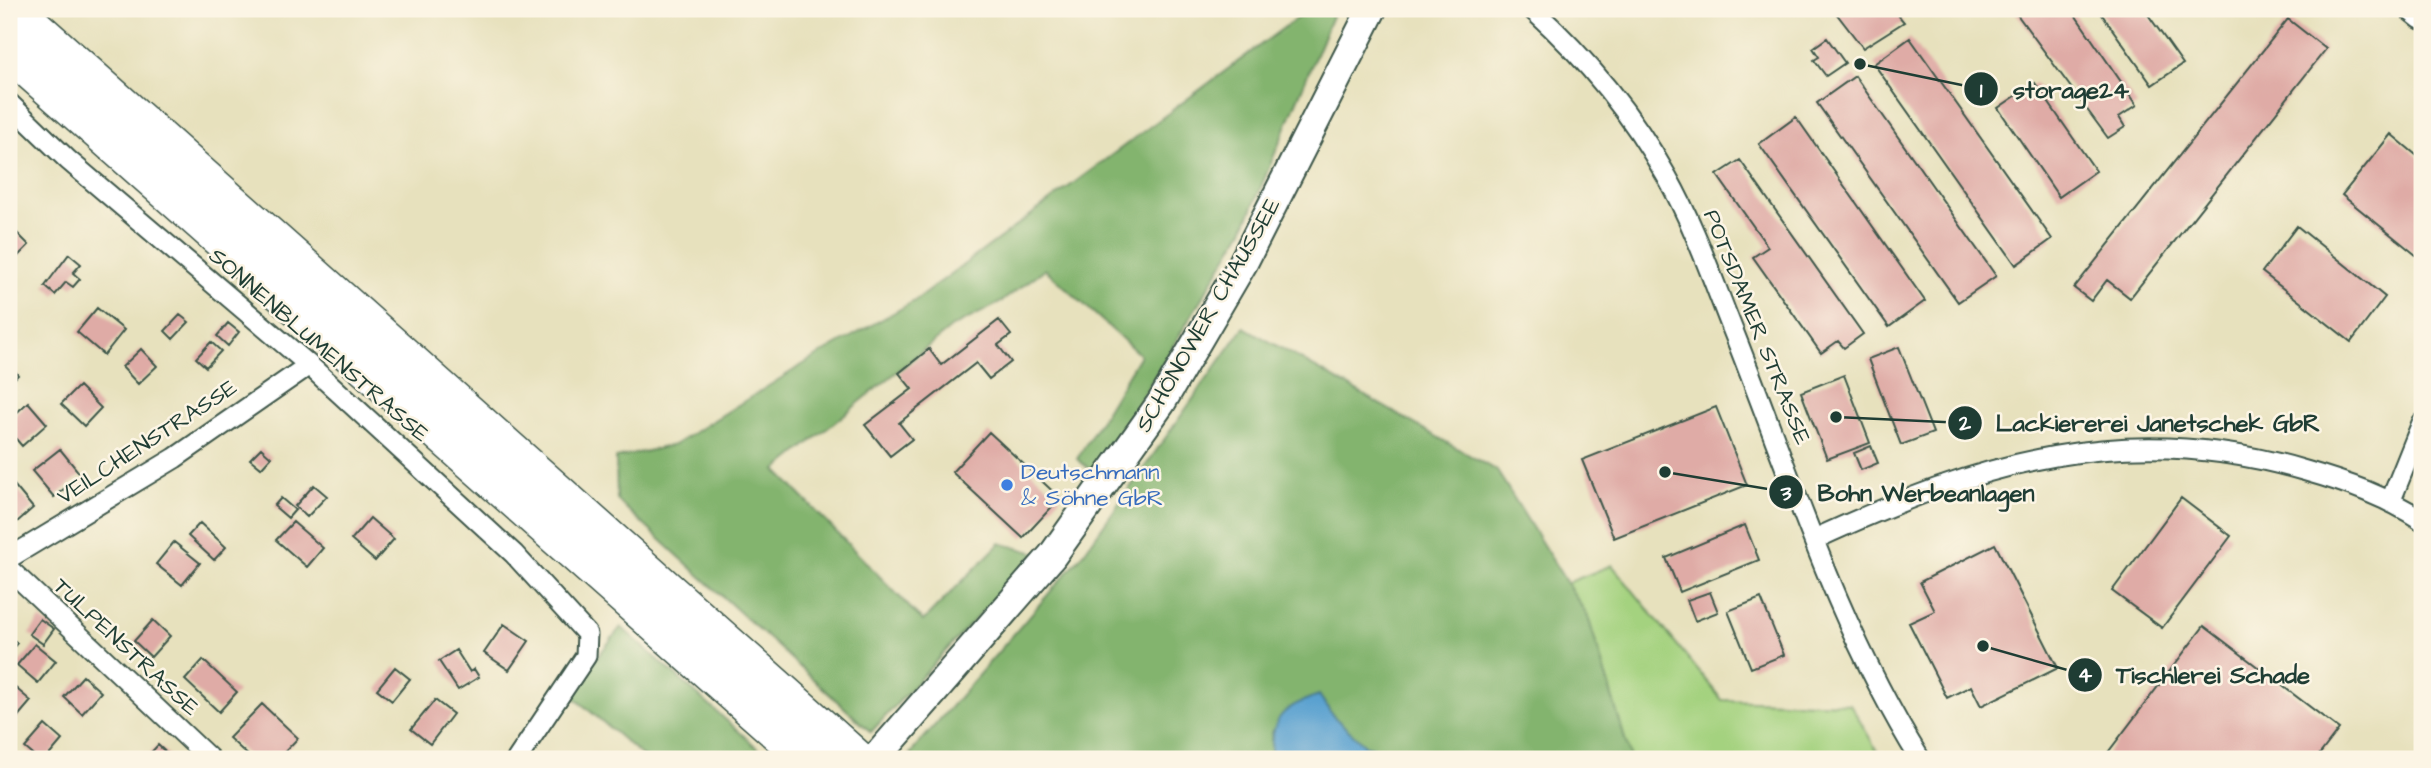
<svg xmlns="http://www.w3.org/2000/svg" width="2431" height="768" viewBox="0 0 2431 768" font-family="'Architects Daughter',sans-serif">
<rect width="100%" height="100%" fill="#fcf5e5"/>
<filter id="ink" filterUnits="userSpaceOnUse"><feTurbulence type="fractalNoise" baseFrequency=".0143" numOctaves="2"/><feDisplacementMap in="SourceGraphic" scale="14" xChannelSelector="R" yChannelSelector="G"/><feConvolveMatrix kernelMatrix="1 2 1 2 8 2 1 2 1" color-interpolation-filters="sRGB"/></filter>
<filter id="wash" filterUnits="userSpaceOnUse"><feTurbulence type="fractalNoise" baseFrequency=".00686" numOctaves="4" result="noise"/><feDisplacementMap in="SourceGraphic" scale="28" xChannelSelector="R" yChannelSelector="G"/><feGaussianBlur stdDeviation="1.57" result="paint"/><feColorMatrix in="noise" values="0 0 0 0 0 0 0 0 0 0 0 0 0 0 0 0 0 1.4 0 .05"/><feComposite in="paint" operator="in"/></filter>
<g filter="url(#wash)">
<rect width="100%" height="100%" fill="#e7e1bd"/>
<path fill="#a4d27f" stroke="#62885a" stroke-width="2" d="M1612,565L1722,700L1850,704L1882,759H1631L1588,617L1567,583Z"/>
<path fill="#83b46e" stroke="#517851" stroke-width="2" d="M1309,9H1335L1244,228L1096,474L1077,459L1140,355L1045,269L1000,303L952,327L776,470L923,621L1000,543L1036,553L871,732L617,500L616,458L674,445L810,360L916,300Z
M1244,327L1497,471L1588,617L1631,759H1412L1366,747L1333,716L1319,695L1271,732L1272,759H915L910,754L1083,554Z
M621,627L770,759H646L569,693Z"/>
<path fill="#5aa1d0" stroke="#3c6f82" stroke-width="2" d="M1319,695L1333,716L1366,746L1412,759H1271C1270,718 1281,708 1319,695Z"/>
<g id="blocks">
<path fill="#dfaba6" d="M1833,9H1893L1904,22L1863,48Z
M2013,9H2071L2137,105L2119,117L2125,127L2108,138Z
M2098,9H2144L2183,64L2152,85Z
M2288,19L2326,49L2130,298L2107,280L2091,301L2074,288Z
M1827,38L1845,63L1826,76L1814,60L1819,57L1813,48Z
M1910,38L2052,239L2016,265L1874,64Z
M1855,76L1996,276L1958,302L1817,103Z
M2035,83L2096,171L2059,197L1998,108Z
M1796,117L1925,301L1889,327L1759,144Z
M2391,134L2422,160V260L2342,195Z
M1740,160L1863,334L1844,348L1838,341L1821,353L1753,257L1768,247L1717,175Z
M10,226L29,245L15,259L9,253Z
M2297,226L2385,297L2351,342L2262,272Z
M69,254L81,264L73,273L80,279L73,287L66,282L55,295L45,286Z
M97,308L124,330L104,355L77,332Z
M180,315L189,322L173,339L165,331Z
M999,320L1011,335L998,345L1011,362L989,379L976,363L899,423L912,439L890,456L865,425L912,389L899,373L929,349L941,365Z
M228,323L239,332L228,346L217,336Z
M211,342L221,351L206,367L196,358Z
M1899,347L1933,433L1901,445L1868,359Z
M141,349L157,366L138,384L122,367Z
M9,364L18,375L9,384Z
M1844,375L1870,443L1827,459L1801,392Z
M79,386L101,408L84,426L61,404Z
M28,402L47,424L22,446L9,431V420Z
M1716,407L1747,485L1614,538L1582,460Z
M989,432L1060,498L1023,538L952,472Z
M1871,446L1878,463L1861,470L1854,453Z
M261,448L271,457L261,468L250,459Z
M60,449L81,475L54,497L32,471Z
M9,479L33,508L9,529Z
M314,485L327,496L307,517L295,506Z
M281,498L295,510L288,518L274,506Z
M2181,498L2231,536L2162,628L2112,591Z
M370,518L394,539L375,561L351,540Z
M293,522L323,548L307,567L276,540Z
M200,523L226,547L214,560L188,536Z
M1745,525L1759,560L1680,592L1666,558Z
M174,542L200,563L182,585L156,564Z
M1995,544L2058,668L1981,706L1971,686L1947,698L1909,623L1935,611L1920,582Z
M1710,592L1718,612L1695,621L1687,600Z
M1761,598L1784,655L1751,668L1728,611Z
M40,619L54,629L43,644L29,634Z
M153,620L170,636L151,657L134,641Z
M504,624L529,641L509,670L484,653Z
M2204,626L2339,729L2316,759H2103Z
M9,636L17,643L9,653Z
M35,644L56,661L38,683L17,665Z
M456,650L470,672L474,669L479,677L458,690L439,661Z
M203,660L237,692L219,712L185,680Z
M395,667L410,679L392,701L377,689Z
M83,676L101,692L82,714L64,697Z
M12,685L31,701L9,727V689Z
M435,700L453,714L430,744L411,729Z
M262,704L298,738L278,759H252L229,738Z
M45,725L62,740L46,759H38L25,748Z
M158,745L173,759H145Z"/>
</g>
</g>
<g filter="url(#ink)">
<use href="#blocks" fill-opacity="0" stroke="#3d5649" stroke-width="2"/>
<g fill="none" stroke-linecap="round" stroke-linejoin="round">
<defs>
<path id="minor" d="M1532,9C1586,58 1632,114 1667,177C1694,225 1712,278 1732,328C1790,473 1837,626 1920,759
M9,103L68,160L309,365L514,554L587,634L586,656L517,759
M2391,500L2422,423
M1815,539C1980,463 2125,417 2306,471C2348,483 2385,496 2422,520
M9,558L175,458L309,365
M9,569L210,759"/>
<path id="tertiary" d="M2412,9L2422,17"/>
<path id="secondary" d="M875,759L1052,556L1161,403L1243,263L1372,9"/>
<path id="motorway" d="M14,9L857,759
M9,52L808,759"/>
</defs>
<use href="#minor" stroke="#3d5649" stroke-width="23"/>
<use href="#tertiary" stroke="#3d5649" stroke-width="28"/>
<use href="#secondary" stroke="#3d5649" stroke-width="32"/>
<use href="#motorway" stroke="#3d5649" stroke-width="40"/>
<use href="#minor" stroke="#fff" stroke-width="19"/>
<use href="#tertiary" stroke="#fff" stroke-width="24"/>
<use href="#secondary" stroke="#fff" stroke-width="28"/>
<use href="#motorway" stroke="#fff" stroke-width="37"/>
</g>
</g>
<circle fill="#3f7fe0" stroke="#fcf5e5" stroke-width="2.5" cx="1007" cy="485" r="7"/>
<g text-anchor="middle" dominant-baseline="central" stroke-width="5" stroke-linejoin="round" paint-order="stroke">
<g font-size="23" fill="#1f3d34" stroke="#fcf5e5">
<text transform="translate(1208 315) rotate(-60)">SCHÖNOWER CHAUSSEE</text>
<text transform="translate(1757 327) rotate(68)">POTSDAMER STRASSE</text>
<text transform="translate(319 345) rotate(41)">SONNENBLUMENSTRASSE</text>
<text transform="translate(147 442) rotate(-33)">VEILCHENSTRASSE</text>
<text transform="translate(126 647) rotate(43)">TULPENSTRASSE</text>
</g>
<g font-size="23" fill="#366cbe" stroke="#fcf5e5" text-anchor="start">
<text x="1021" y="472">Deutschmann<tspan x="1021" dy="26">&amp; Söhne GbR</tspan></text>
</g>
</g>
<path fill="none" stroke="#1f3d34" stroke-width="2.5" d="M1860 64L1981 89M1836 417L1965 423M1665 472L1786 492M1983 646L2085 675"/>
<g fill="#1f3d34" stroke="#fcf5e5" stroke-width="2.5">
<circle cx="1860" cy="64" r="7"/>
<circle cx="1836" cy="417" r="7"/>
<circle cx="1665" cy="472" r="7"/>
<circle cx="1983" cy="646" r="7"/>
<circle cx="1981" cy="89" r="18"/>
<circle cx="1965" cy="423" r="18"/>
<circle cx="1786" cy="492" r="18"/>
<circle cx="2085" cy="675" r="18"/>
</g>
<g font-size="21" text-anchor="middle" font-weight="bold" fill="#fff">
<text x="1981" y="97">1</text>
<text x="1965" y="430">2</text>
<text x="1786" y="500">3</text>
<text x="2085" y="682">4</text>
</g>
<g font-size="24" text-anchor="middle" font-weight="bold" fill="#1f3d34" stroke="#fcf5e5" stroke-width="5" stroke-linejoin="round" paint-order="stroke">
<text x="2071" y="98">storage24</text>
<text x="2158" y="431">Lackiererei Janetschek GbR</text>
<text x="1926" y="501">Bohn Werbeanlagen</text>
<text x="2213" y="683">Tischlerei Schade</text>
</g>
<rect width="2431" height="768" fill="none" stroke="#fcf5e5" stroke-width="35"/>
</svg>
